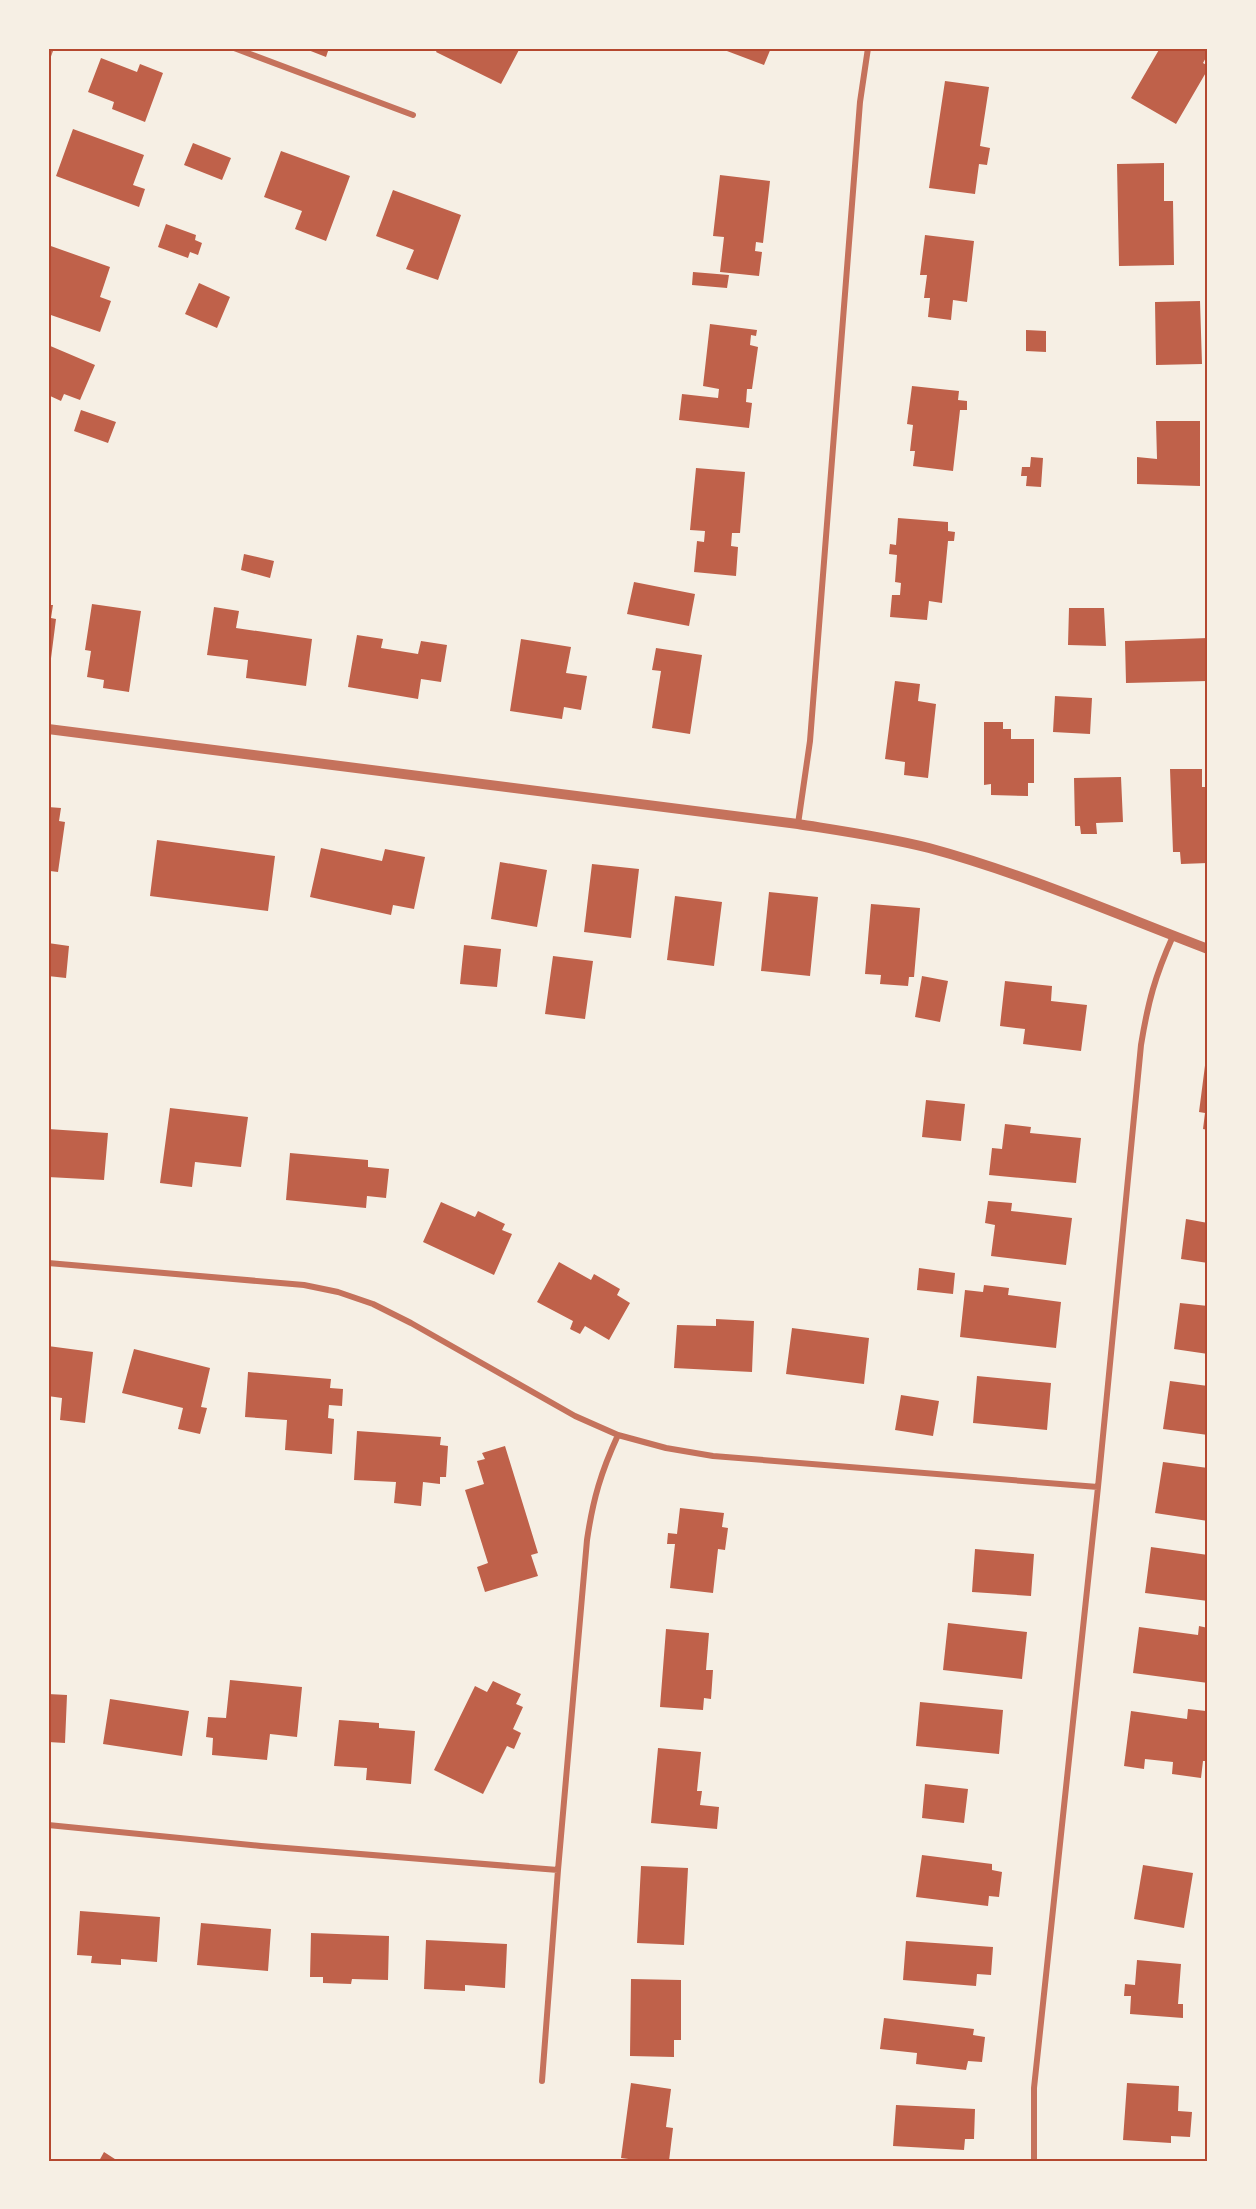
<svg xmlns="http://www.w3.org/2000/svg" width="1256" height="2209" viewBox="0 0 1256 2209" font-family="'Alegreya Sans',sans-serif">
<rect width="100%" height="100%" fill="#f6efe4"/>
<path fill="#bf614a" d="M303,48H329L326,57Z
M438,48H520L501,84L436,52Z
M719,48H771L764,65Z
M1160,48H1208V54L1203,63L1208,66V69L1176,124L1131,98Z
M101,58L137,72L140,64L163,73L145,122L112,109L114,102L88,92Z
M945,81L989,87L980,146L990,148L987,165L979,164L975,194L929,188Z
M73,129L144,155L133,185L145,189L139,207L56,176Z
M193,143L231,158L222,180L184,165Z
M281,151L350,176L326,241L295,229L302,211L264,197Z
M1164,163V201H1173L1174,265L1119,266L1117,164Z
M720,175L770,181L763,243L756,242L755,251L762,252L759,276L720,272L724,237L713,236Z
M393,190L461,215L438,280L406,269L414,250L376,236Z
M166,224L196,235L195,240L202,243L198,255L190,252L188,258L158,247Z
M925,235L974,241L967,302L953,300L951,320L928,317L930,298H924L927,275H920Z
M48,245L110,267L100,297L111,301L100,332L48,314Z
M693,272L729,275L727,288L692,285Z
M199,283L230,297L217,328L185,314Z
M1200,301L1202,364L1156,365L1155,302Z
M710,324L757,330L756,336L751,335L750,345L758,347L752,389H747L746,402L752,403L749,428L679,420L682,394L718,398L719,389L703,386Z
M1026,330L1046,331V352L1026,351Z
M48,345L95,365L80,400L64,394L61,401L48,395Z
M912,386L959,391L958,400L967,401V410H960L953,471L913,466L915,451H910L913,425L907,424Z
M81,410L116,422L108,443L74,431Z
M1156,421H1200V486L1137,484V457L1157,459Z
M1031,457L1043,458L1041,487L1026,486L1027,476H1021L1022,467H1030Z
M696,468L745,472L740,533H732L731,546L738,547L736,576L694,572L697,541L704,542L705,531L690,530Z
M898,518L948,522V531L955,532L954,541H948L942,603L929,601L927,620L890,617L892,595H900L901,583L895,582L897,555L889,554L890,544L896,545Z
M244,554L274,561L270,578L241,570Z
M634,582L695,594L689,626L627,614Z
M92,604L141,611L129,692L103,688L104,680L87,677L91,651L85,650Z
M48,605H53L51,618L56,619L49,674Z
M214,607L239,611L236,628L312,639L306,686L246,678L248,660L207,655Z
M1069,608H1104L1106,646L1068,645Z
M357,635L383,639L381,648L418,654L421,641L447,645L441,682L421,679L418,699L348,687Z
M1208,638V681L1126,683L1125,641Z
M521,639L571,647L566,673L587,676L581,710L564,707L562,719L510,711Z
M656,648L702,655L690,734L652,728L661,671L652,670Z
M895,681L920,684L918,701L936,704L928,778L904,775L905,762L885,759Z
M1055,696L1092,698L1090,734L1053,732Z
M984,722H1003V729H1011V739H1034V783H1028V796L991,795V784L984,785Z
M1170,769H1202V787H1208V863L1181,864L1180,852H1173Z
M1121,777L1123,822L1096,823L1097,834H1081L1080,826H1075L1074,778Z
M48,807L61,808L59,821L65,822L58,872L50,871V877H48Z
M157,840L275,856L268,911L150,896Z
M321,848L382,861L385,849L425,857L414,909L393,905L391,915L310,897Z
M500,862L547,870L537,927L491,919Z
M592,864L639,869L631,938L584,932Z
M769,892L818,897L810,976L761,971Z
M675,896L722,902L714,966L667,960Z
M871,904L920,908L914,977H909L908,986L880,984L881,975L865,974Z
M48,943L69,946L66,978L48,976Z
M464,945L501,949L497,987L460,984Z
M553,956L593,961L585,1019L545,1014Z
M922,976L948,981L940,1022L915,1017Z
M1005,981L1052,986L1051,1001L1087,1005L1081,1051L1023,1044L1025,1029L1000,1026Z
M1207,1050H1208V1130L1203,1129L1205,1113L1199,1112Z
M926,1100L965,1104L961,1141L922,1137Z
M170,1108L248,1117L241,1167L195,1162L192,1187L160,1183Z
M1005,1124L1031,1127L1030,1133L1081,1138L1076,1183L989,1175L992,1148L1002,1149Z
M48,1129L108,1133L104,1180L48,1177Z
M290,1153L368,1160V1167L389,1169L386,1198L367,1196L366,1208L286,1200Z
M988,1201L1012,1203L1011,1211L1072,1218L1066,1265L991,1256L995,1225L985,1223Z
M441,1202L475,1217L478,1211L505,1224L502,1230L512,1234L494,1275L423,1242Z
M1186,1219L1208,1223V1263L1181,1259Z
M559,1262L591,1280L594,1274L620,1289L617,1295L630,1303L609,1340L585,1326L580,1334L570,1329L573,1321L537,1302Z
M919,1268L955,1273L953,1294L917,1290Z
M984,1285L1009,1288L1008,1295L1061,1302L1056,1348L960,1337L965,1290L983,1292Z
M1180,1303L1208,1306V1354L1174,1349Z
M716,1319L754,1321L752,1372L674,1368L677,1325L716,1326Z
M792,1328L869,1338L864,1384L786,1374Z
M48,1346L93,1352L85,1423L60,1420L62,1398L48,1396Z
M134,1349L210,1368L201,1407L207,1408L200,1434L178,1429L183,1408L122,1393Z
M248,1372L331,1379L330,1388L343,1389L342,1406L329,1405L328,1418L334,1419L332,1454L285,1450L287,1420L245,1417Z
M977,1376L1051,1383L1047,1430L973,1423Z
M1170,1381L1208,1386V1435L1163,1429Z
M901,1395L939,1401L933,1436L895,1430Z
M357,1431L441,1437L440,1445L448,1446L446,1477H440V1484L423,1482L421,1506L394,1503L396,1482L354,1480Z
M505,1446L538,1553L531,1555L538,1576L485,1592L477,1567L488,1563L465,1490L484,1484L477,1461L485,1459L482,1453Z
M1163,1462L1208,1468V1521L1155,1513Z
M680,1508L724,1513L722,1527L728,1528L725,1550L718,1549L713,1593L670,1588L675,1544H667L668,1533L677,1534Z
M1151,1547L1208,1555V1601L1145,1593Z
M975,1549L1034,1554L1031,1596L972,1592Z
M948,1623L1027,1632L1022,1679L943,1670Z
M1199,1626L1208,1628V1683L1133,1673L1139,1627L1198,1635Z
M666,1629L709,1633L706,1670H713L711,1699L704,1698L703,1710L660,1707Z
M230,1680L302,1687L297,1737L270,1734L267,1760L212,1755L213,1738L206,1737L208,1717L226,1718Z
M493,1681L521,1694L516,1704L523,1707L513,1729L521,1733L514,1749L507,1746L483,1794L434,1770L475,1686L487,1692Z
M48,1694L67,1695L65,1743L48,1742Z
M110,1699L189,1711L182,1756L103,1744Z
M920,1702L1003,1710L999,1754L916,1746Z
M1188,1709L1206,1711L1205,1721L1208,1722V1761H1203L1201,1778L1172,1774L1173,1762L1145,1759L1144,1769L1124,1766L1131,1711L1187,1719Z
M339,1720L379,1723V1728L415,1731L411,1784L366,1780L367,1768L334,1766Z
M658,1748L701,1752L697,1791H702L700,1805L719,1807L717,1829L651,1823Z
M925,1784L968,1789L964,1823L922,1818Z
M922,1855L992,1864V1870L1002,1872L999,1897L989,1896L988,1906L916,1897Z
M1143,1865L1193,1873L1184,1928L1134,1919Z
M641,1866L688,1868L684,1945L637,1943Z
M80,1911L160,1917L157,1962L121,1959V1965L91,1963L92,1956L77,1955Z
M201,1923L271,1929L268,1971L197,1965Z
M311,1933L389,1936L388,1980L352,1979L351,1984L323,1983V1977H310Z
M426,1940L507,1944L505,1988L465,1985V1991L424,1989Z
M906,1941L993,1947L991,1975L977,1974L976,1986L903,1980Z
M1137,1960L1181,1964L1178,2004H1183V2018L1130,2014L1131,1996H1124L1125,1984L1135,1985Z
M631,1979L681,1980V2040H674V2057L630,2056Z
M884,2018L974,2029L973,2035L985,2037L982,2062L968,2061L966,2070L916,2064L917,2053L880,2049Z
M631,2083L671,2089L666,2127L673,2128L669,2161H643L621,2158Z
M1127,2083L1179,2086L1178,2111L1192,2112L1190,2137L1171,2136V2143L1123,2140Z
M896,2105L975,2109L974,2139H965L964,2150L893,2146Z
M104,2152L118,2161H99Z"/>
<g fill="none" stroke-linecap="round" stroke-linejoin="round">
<path stroke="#c5725c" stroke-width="6" d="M234,48L413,115
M48,56L51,48
M798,824L810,741L860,102L868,48
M48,1263L304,1285L338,1292L373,1304L411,1323L575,1416L618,1435L666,1448L713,1456L1098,1487
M48,1825L261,1846L558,1870
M542,2081L558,1870L587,1540C593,1499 601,1472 618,1435
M1034,2161V2088L1098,1487L1141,1045C1148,1002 1155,976 1173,936"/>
<path stroke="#c5725c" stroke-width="10" d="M48,729L798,824C842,831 886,837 929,848C1025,874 1116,914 1208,949"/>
</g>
<rect width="1256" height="2209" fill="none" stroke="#f6efe4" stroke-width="99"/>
<rect x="50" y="50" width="1156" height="2110" fill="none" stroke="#b5482f" stroke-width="2"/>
</svg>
